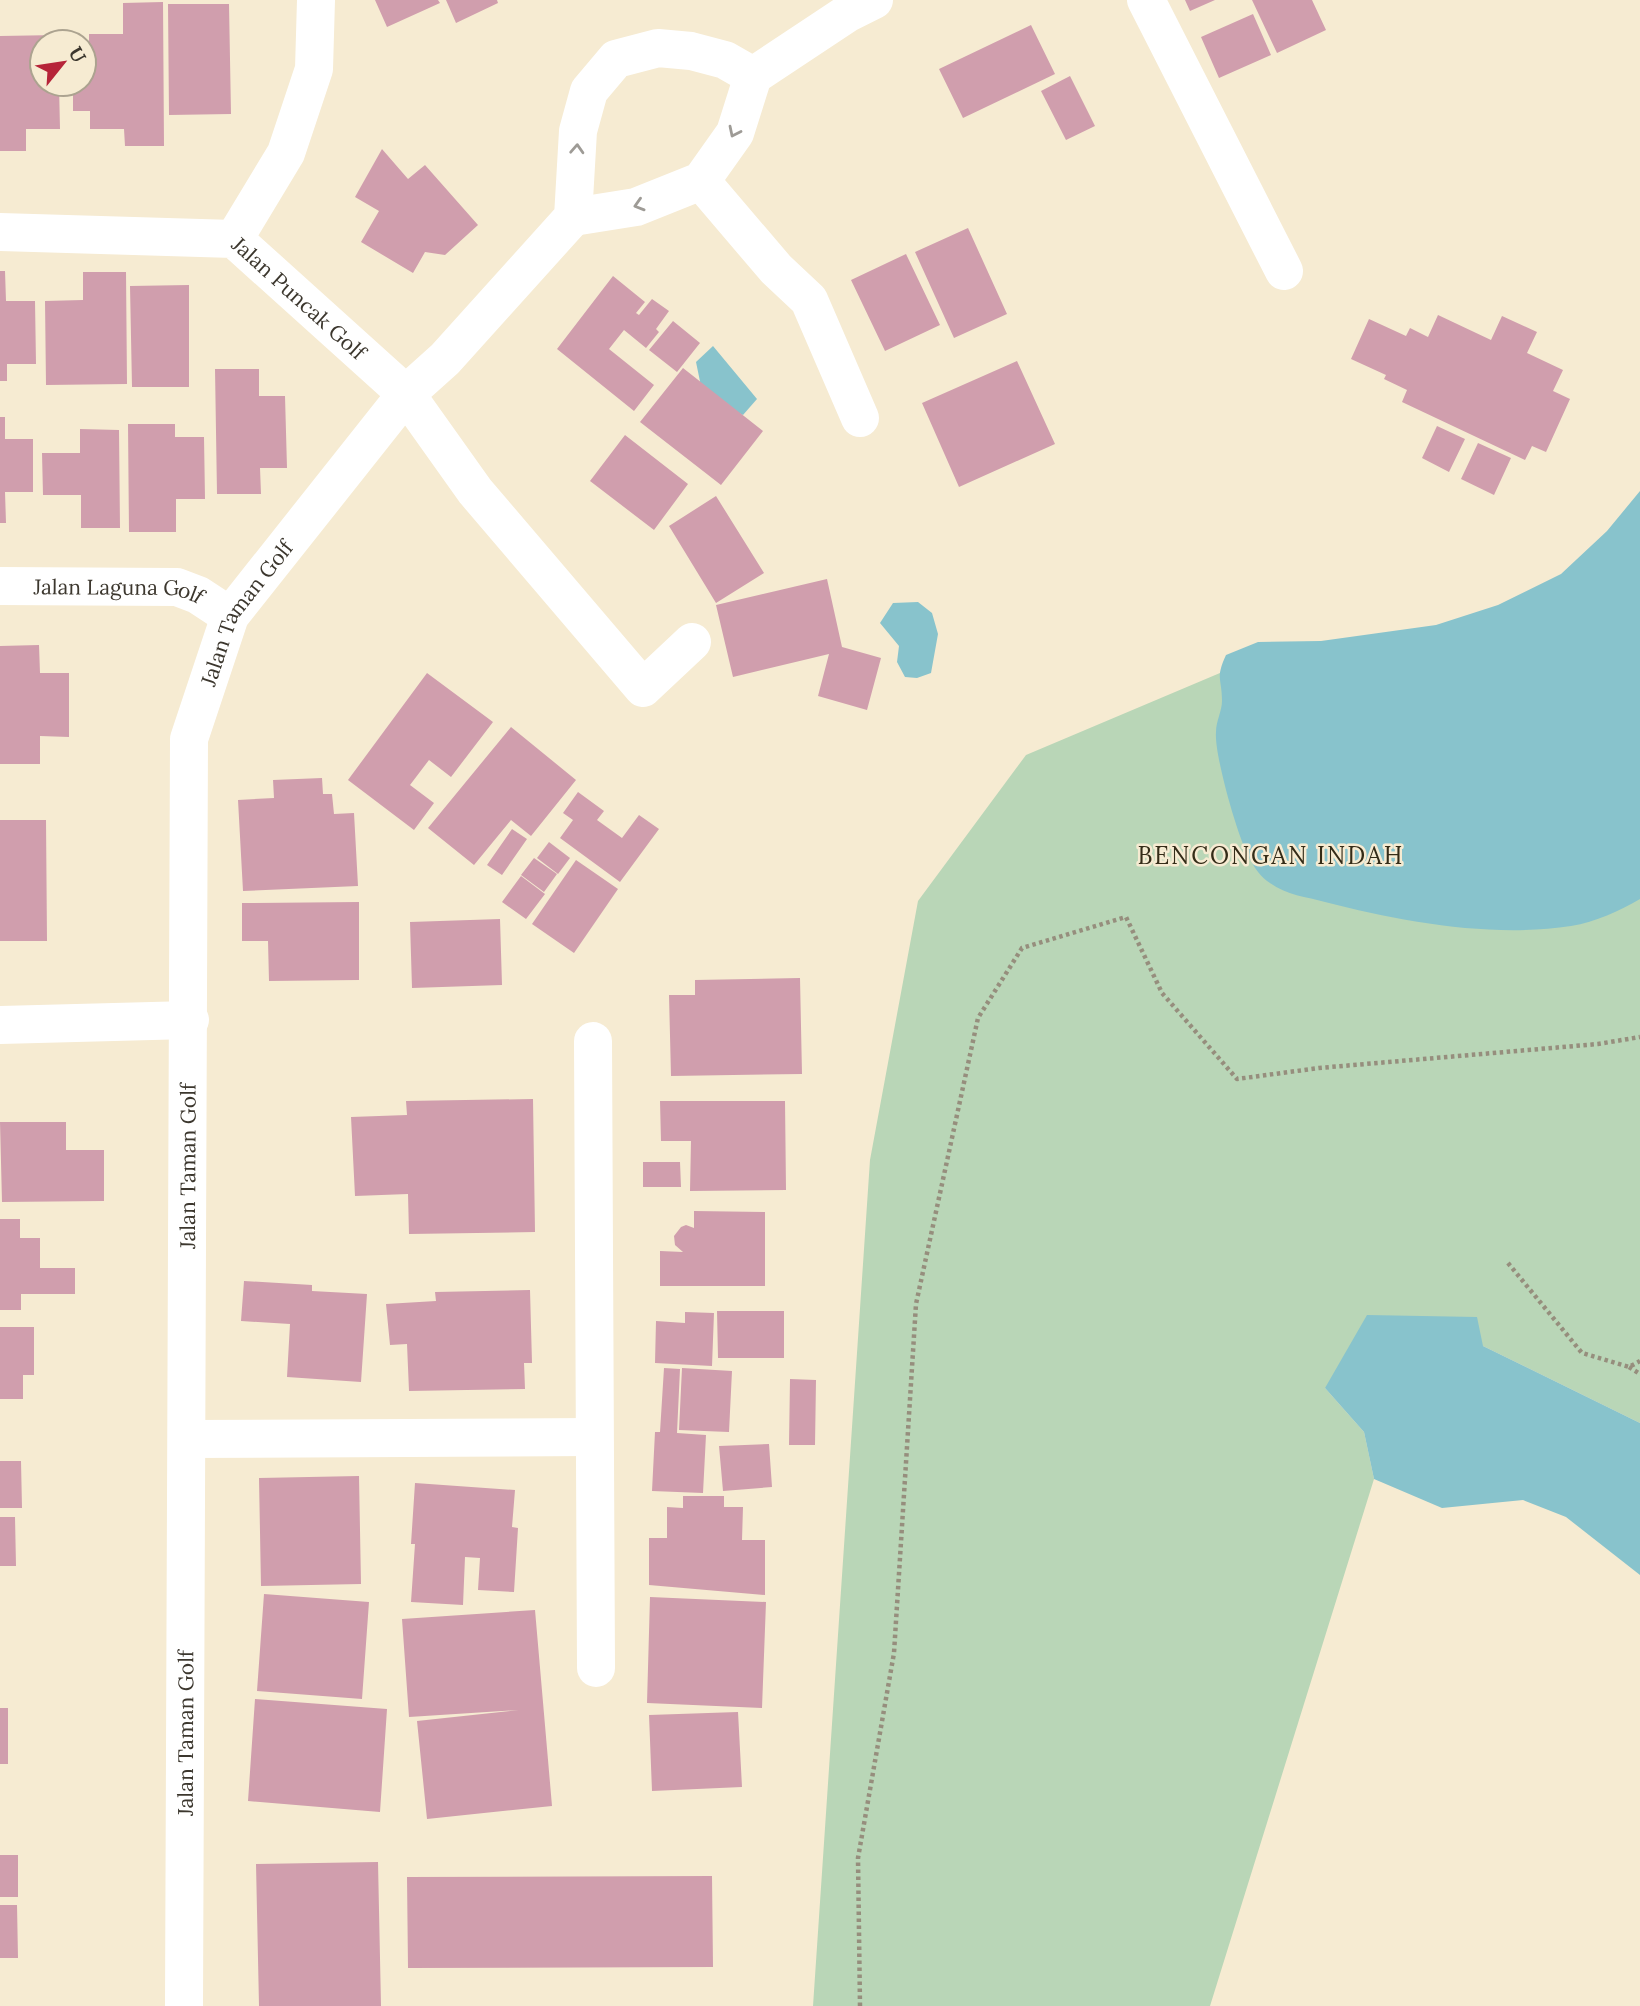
<svg xmlns="http://www.w3.org/2000/svg" width="1640" height="2006" viewBox="0 0 1640 2006" font-family="Lora,serif">
<rect width="100%" height="100%" fill="#f6ebd2"/>
<path fill="#b9d6b7" d="M1640,517V1423L1483,1346L1325,1388L1364,1432L1374,1479L1210,2006H813L870,1160L918,901L1026,755L1272,651L1472,632L1620,547Z"/>
<path fill="#88c3cc" d="M713,346L757,399L743,415L703,396L696,362Z
M1640,491V899C1619,911 1596,922 1571,926C1492,938 1402,922 1325,902C1307,897 1286,895 1270,883C1261,877 1255,869 1250,859C1238,839 1214,754 1216,732C1216,721 1222,711 1222,701C1222,678 1215,679 1226,655L1258,642L1321,641L1436,625L1498,605L1561,574L1607,531Z
M918,602L932,613L938,634L931,673L917,678L905,677L897,662L899,646L880,623L893,603Z
M1367,1315L1477,1317L1483,1346L1640,1423V1575L1566,1517L1523,1500L1442,1508L1374,1479L1364,1432L1325,1388Z"/>
<path fill="#d09ead" d="M375,0H438L440,3L387,27Z
M446,0H497L498,3L456,23Z
M1185,0H1215L1190,11Z
M1252,0H1312L1326,30L1277,53Z
M163,2L164,146H125L124,129H90V111H73V84H84V70H89V34H123V3Z
M168,4H229L231,114L169,115Z
M1253,14L1271,55L1219,78L1201,37Z
M1031,25L1055,74L963,118L939,69Z
M58,35L59,42H42V84H59L60,129H26V151H0V36Z
M1070,76L1095,126L1066,140L1041,91Z
M382,149L408,179L425,165L478,225L445,255L425,252L413,273L361,242L379,211L355,197Z
M968,228L1007,314L954,338L915,252Z
M906,254L940,325L885,351L851,280Z
M0,271H5L6,301H35L36,364H7V381H0Z
M83,272H126L127,384L46,385L45,301L83,300Z
M613,276L645,302L636,313L639,315L652,299L669,311L656,329L659,332L646,348L624,330L609,349L654,385L634,411L557,349Z
M189,285V387H132L130,286Z
M1438,315L1491,340L1502,316L1537,332L1527,353L1563,370L1553,391L1570,399L1546,452L1532,446L1525,460L1402,402L1407,390L1384,379L1386,375L1351,359L1369,319L1406,336L1410,328L1428,337Z
M673,321L700,343L677,372L649,350Z
M1017,361L1055,444L959,487L922,403Z
M683,368L763,431L721,485L640,422Z
M215,369H259V396H285L287,468H260L261,494H217Z
M0,417H5V439H33V492H5L6,523H0Z
M128,424H175V437H204L205,499H176V532H129Z
M1437,426L1465,439L1449,472L1422,458Z
M80,429L119,430L120,528H81V495H43L42,453H80Z
M625,435L688,484L654,530L590,481Z
M1478,443L1511,458L1494,495L1461,479Z
M716,496L764,573L716,603L669,526Z
M827,579L842,647L881,658L867,710L818,696L829,654L733,677L716,605Z
M39,645L40,673H69V737L40,736V764H0V646Z
M427,673L493,722L451,777L429,760L410,785L434,803L414,830L348,780Z
M511,727L576,780L531,836L511,820L474,865L428,828Z
M322,778L323,794H332L334,814L354,813L358,886L243,891L238,800L274,798L273,780Z
M578,792L604,811L597,820L622,838L639,815L659,829L620,882L560,838L573,820L563,813Z
M0,820H46L47,941H0Z
M512,829L527,839L502,875L487,865Z
M549,842L570,858L558,874L537,858Z
M534,858L557,874L544,892L521,875Z
M576,860L618,889L574,953L532,924Z
M521,876L545,894L526,919L502,902Z
M359,902V980L269,981L268,941H242V903Z
M500,919L502,985L412,988L410,922Z
M800,978L802,1074L671,1076L669,995H695V980Z
M533,1099L535,1232L409,1234L408,1194L355,1196L351,1117L407,1115L406,1101Z
M660,1101H785L786,1190L690,1191L691,1141H661Z
M0,1122H66V1150H104V1201L2,1202Z
M643,1162H680L681,1187H643Z
M694,1211L765,1212V1286H660V1251L683,1252L675,1245L674,1236L681,1227L686,1225L694,1228Z
M0,1219H20V1238H40V1268H75V1294H21V1310H0Z
M244,1281L312,1285V1291L367,1294L361,1382L287,1377L290,1324L241,1321Z
M530,1290L532,1363H524L525,1389L409,1391L407,1344L390,1345L386,1304L436,1301L435,1292Z
M717,1311H784V1358H718Z
M685,1312L714,1313L712,1366L655,1363L656,1321L685,1323Z
M0,1327H34V1375H23V1399H0Z
M664,1368L680,1369L677,1433L706,1435L703,1493L652,1491L655,1432H660Z
M682,1368L732,1371L729,1432L679,1430Z
M790,1379L816,1380L815,1445H789Z
M769,1444L772,1487L723,1491L719,1446Z
M0,1461H21L22,1508H0Z
M359,1476L361,1584L261,1586L259,1478Z
M415,1483L515,1490L512,1527L518,1528L514,1592L478,1590L480,1558L465,1557L463,1605L411,1602L415,1544H411Z
M683,1496H724V1507H743L742,1540H765V1595L649,1585V1538H667V1507L683,1508Z
M0,1517H15L16,1566H0Z
M264,1594L369,1602L362,1699L257,1691Z
M650,1597L766,1602L762,1708L647,1703Z
M535,1610L552,1806L427,1819L417,1721L519,1710L409,1717L402,1619Z
M255,1699L387,1709L380,1812L248,1801Z
M0,1708H8V1764H0Z
M738,1712L742,1787L652,1791L649,1715Z
M0,1855H18V1897H0Z
M378,1862L381,2006H259L256,1864Z
M712,1876L713,1967L408,1968L407,1877Z
M0,1905H17L18,1958H0Z"/>
<g fill="none" stroke-linecap="round" stroke-linejoin="round">
<path stroke="#968e7d" stroke-width="4.5" stroke-dasharray="3.5 3.5" stroke-linecap="butt" d="M1508,1263L1582,1353L1629,1367L1640,1361
M1629,1367L1640,1374
M860,2006L858,1858L894,1653L916,1304L978,1018L1022,948L1126,917L1162,993L1237,1079L1319,1068L1598,1044L1640,1037"/>
<g stroke="#fff" stroke-width="38">
<path d="M1146,0L1284,271"/>
<path d="M701,181L776,269L809,300L860,418"/>
<path d="M573,217L636,207L701,181L735,133L753,76L848,13L874,0"/>
<path id="s1" d="M0,232L234,239L406,394L445,359L573,217L578,131L589,91L616,59L658,48L691,51L725,60L753,76"/>
<path d="M234,239L286,153L314,69L316,0"/>
<path id="s2" d="M0,586L177,587L198,595L230,616"/>
<path d="M0,1025L190,1020"/>
<path d="M593,1041L596,1668"/>
<path d="M188,1439L593,1437"/>
<path id="s3" d="M184,2006L189,739L230,616L406,394L475,491L643,688L692,642"/>
</g>
</g>
<defs><path id="oneway-chevron" d="M-2-3.5L2.5 0L-2 3.5" fill="none" stroke-width="1.6" stroke-linecap="round" stroke-linejoin="round" transform="scale(1.75)"/></defs>
<g stroke="#9e9b96">
<use href="#oneway-chevron" transform="translate(734 132) rotate(116)"/>
<use href="#oneway-chevron" transform="translate(577 149) rotate(-87)"/>
<use href="#oneway-chevron" transform="translate(639 205) rotate(163)"/>
</g>
<g text-anchor="middle" dominant-baseline="central" stroke-width="5" stroke-linejoin="round" paint-order="stroke">
<g font-size="21" fill="#3c372e" stroke="#f6ebd2">
<text stroke="none"><textPath href="#s1" startOffset="322">Jalan Puncak Golf</textPath></text>
<text stroke="none"><textPath href="#s2" startOffset="119">Jalan Laguna Golf</textPath></text>
<text stroke="none"><textPath href="#s3" startOffset="1407">Jalan Taman Golf</textPath></text>
<text stroke="none"><textPath href="#s3" startOffset="840">Jalan Taman Golf</textPath></text>
<text stroke="none"><textPath href="#s3" startOffset="273">Jalan Taman Golf</textPath></text>
</g>
<g font-size="24" letter-spacing="2" fill="#342c18" stroke="#f6ebd2">
<text x="1271" y="855">BENCONGAN INDAH</text>
</g>
</g>
<g transform="translate(63 63) rotate(60)"><circle r="33" fill="#f6ebd2" stroke="#aca390" stroke-width="2"/>
<path d="M0-5L12 26L0 18L-12 26Z" fill="#b62439"/>
<text y="-10" font-size="19" font-weight="bold" text-anchor="middle" fill="#3c372e">U</text>
</g>
</svg>
